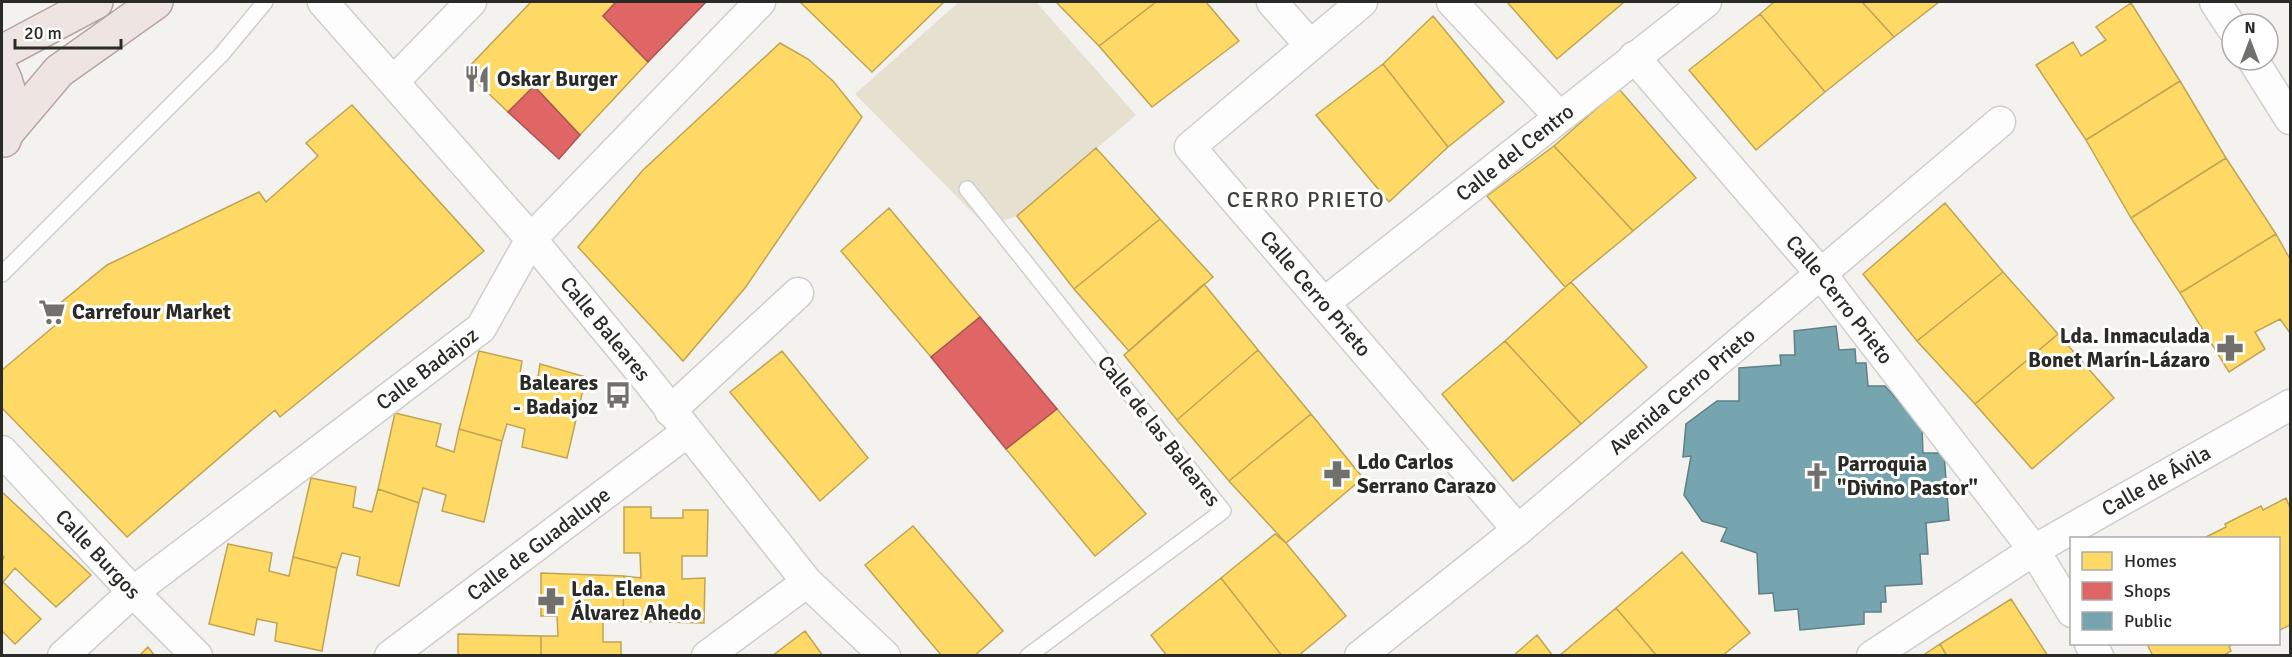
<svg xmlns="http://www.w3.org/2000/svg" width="2292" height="657" viewBox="0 0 2292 657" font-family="Signika,sans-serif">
<rect width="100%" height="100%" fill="#f4f2ef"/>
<path fill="#e6e0d1" d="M959,2H1036L1136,115L1017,216L986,226L855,94Z"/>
<path fill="#ffd966" stroke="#bfa453" stroke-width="1.5" d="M531,2H616L603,16L648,62L580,135L534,86L508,112L465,71Z
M800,2H944L872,72Z
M1056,2H1156L1099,46Z
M1156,2H1206L1239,41L1152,107L1099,46Z
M1507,2H1622L1623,3L1557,59Z
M1774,2H1862L1894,37L1825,92L1760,14Z
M1862,2H1939L1894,37Z
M2131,3L2180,81L2086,140L2036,65L2073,42L2081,56L2106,40L2096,27Z
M1760,14L1825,92L1756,150L1689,70Z
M1433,16L1504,102L1448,147L1383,64Z
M780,43L808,59L833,81L862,117L745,288L683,361L578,247L643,170Z
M1383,64L1448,147L1389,202L1316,115Z
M2180,81L2226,158L2131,218L2086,140Z
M1619,89L1696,178L1633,231L1554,146Z
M352,105L484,251L280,417L275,410L127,537L2,408V370L58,323L48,313L107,265L259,192L266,202L318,156L306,143Z
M1554,146L1633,231L1565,287L1487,196Z
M1096,148L1160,219L1074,289L1017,216Z
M2226,158L2276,234L2180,293L2131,218Z
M1945,203L2003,272L1917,341L1863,274Z
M889,208L980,317L931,357L841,251Z
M1160,219L1213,277L1129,351L1074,289Z
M2276,234L2290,259V333L2280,319L2255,332L2265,349L2229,372L2180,293Z
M2003,272L2058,334L1975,404L1917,341Z
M1571,282L1647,367L1581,424L1505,341Z
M1204,284L1258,350L1177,420L1124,355Z
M2058,334L2114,398L2032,469L1975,404Z
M1505,341L1581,424L1513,481L1442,394Z
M1258,350L1311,414L1229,481L1177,420Z
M479,351L522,361L519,379L537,383L540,364L586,377L567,458L522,447L525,429L507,424L502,441L459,429Z
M782,351L868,458L820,501L730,392Z
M1057,409L1146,514L1095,556L1006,449Z
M395,413L441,424L436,446L454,452L459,429L502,441L484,522L442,511L446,495L423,488L419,503L378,489Z
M1311,414L1363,478L1286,543L1229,481Z
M311,478L356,487L353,507L372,512L378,489L419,503L399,586L357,575L360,557L342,553L337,568L293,557Z
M2,492L91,575L56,607L15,568L3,582L41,619L15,644L2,631V561L4,557L2,555Z
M2286,498L2290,508V625L2278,631V538H2204L2226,527L2225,524L2261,506L2263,510Z
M624,507H651V518H683V510H708L707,556H682V579L705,578L704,623L623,621L624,576L641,578L640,553H624Z
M913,526L1003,631L974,656H942L865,565Z
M1275,534L1286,543L1346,616L1298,656H1282L1221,578Z
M228,544L272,553L269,571L289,576L293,557L337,568L322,651L275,641L277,623L257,619L254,635L209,624Z
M1682,552L1750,633L1722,656H1657L1616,608Z
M541,573L624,576L623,621L603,620V642H621V656H541V636H558L557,616H541Z
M1221,578L1282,656H1167L1151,635Z
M2011,599L2048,656H1947L1940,644Z
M1616,608L1657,656H1559Z
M805,631L823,656H772Z
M458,634L541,636V656H458Z
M1537,635L1553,656H1513Z
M1940,644L1947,656H1922Z
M2147,644H2234L2229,646L2231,651L2223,656H2153Z
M148,647L155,656H139Z"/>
<path fill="#e06666" stroke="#a95453" stroke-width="1.5" d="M616,2H706L648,62L603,16Z
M534,86L580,135L559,159L508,112Z
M980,317L1057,409L1006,449L931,357Z"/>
<path fill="#76a5af" stroke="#5f8086" stroke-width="1.5" d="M1836,326L1839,350L1855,349L1856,363H1866L1868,386H1885L1922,427L1923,453H1944L1949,520L1926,523L1928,554H1920L1922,584L1885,586L1886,602H1881V612H1864V624L1800,630L1798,609L1775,611L1773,593L1759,594L1757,553L1721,541L1727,528L1702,521L1684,495L1691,456L1683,457L1686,424L1717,401H1739V368L1781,365L1780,355H1795L1794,331Z"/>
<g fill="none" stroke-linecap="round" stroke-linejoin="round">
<defs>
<path id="lane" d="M967,189L1223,511L1028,656
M2,274L221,55L265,2"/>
<g id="street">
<path id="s1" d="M323,2L531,239L641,372L807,582L885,656"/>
<path d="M1272,2L1310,45"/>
<path id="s2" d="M1362,2L1190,147L1518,530"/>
<path d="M1452,2L1559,116"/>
<path d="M2215,2L2232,28"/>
<path id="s3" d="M1634,57L1821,274L2034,550L2072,612"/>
<path d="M2253,60L2290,119"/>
<path d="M394,81L471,2"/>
<path id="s4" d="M1324,303L1706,2"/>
<path d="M670,411L798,293"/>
<path id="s5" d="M2,451L133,592L197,656"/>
<path d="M2090,644L2098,656"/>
<path id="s6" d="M63,656L133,592L481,328L531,239L760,2"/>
<path id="s7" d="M390,656L687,432"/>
<path d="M707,656L807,582"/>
<path id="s8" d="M1360,656L1518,530L2000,122"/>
<path id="s9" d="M1872,656L2034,550L2290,405"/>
</g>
<path id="primary" d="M2,52L96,2
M2,73C12,92 13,120 4,140
M9,130L59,71L156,2"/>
</defs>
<use href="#lane" stroke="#cececc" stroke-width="18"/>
<use href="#street" stroke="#cececc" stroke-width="33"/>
<use href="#primary" stroke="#b7a5a0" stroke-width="36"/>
<use href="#lane" stroke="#fdfdfd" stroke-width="15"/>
<use href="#street" stroke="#fdfdfd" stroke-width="30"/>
<use href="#primary" stroke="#eee4e2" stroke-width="33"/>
</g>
<defs>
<symbol id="restaurant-bare" viewBox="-9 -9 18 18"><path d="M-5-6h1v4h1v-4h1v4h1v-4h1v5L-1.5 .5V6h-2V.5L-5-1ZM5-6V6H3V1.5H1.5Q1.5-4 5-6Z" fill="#71706d" stroke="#fff" stroke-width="2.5" paint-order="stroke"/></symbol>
<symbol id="supermarket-bare" viewBox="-9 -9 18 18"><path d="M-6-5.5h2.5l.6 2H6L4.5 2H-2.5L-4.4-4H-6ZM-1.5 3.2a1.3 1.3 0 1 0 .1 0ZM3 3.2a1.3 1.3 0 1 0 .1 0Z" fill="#71706d" stroke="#fff" stroke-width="2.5" paint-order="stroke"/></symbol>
<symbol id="pharmacy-bare" viewBox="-9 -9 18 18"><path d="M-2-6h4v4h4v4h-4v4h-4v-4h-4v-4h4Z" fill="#71706d" stroke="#fff" stroke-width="2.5" paint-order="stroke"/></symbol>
<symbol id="bus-bare" viewBox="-9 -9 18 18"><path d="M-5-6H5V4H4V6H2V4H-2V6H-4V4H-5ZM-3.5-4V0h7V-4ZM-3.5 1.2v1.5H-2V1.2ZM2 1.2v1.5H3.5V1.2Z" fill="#71706d" stroke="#fff" stroke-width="2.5" paint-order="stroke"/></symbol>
<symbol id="church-bare" viewBox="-9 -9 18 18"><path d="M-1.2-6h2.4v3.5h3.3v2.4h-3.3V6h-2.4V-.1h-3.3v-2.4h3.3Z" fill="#71706d" stroke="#fff" stroke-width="2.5" paint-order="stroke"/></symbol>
</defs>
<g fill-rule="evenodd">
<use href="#restaurant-bare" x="458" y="60" width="38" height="38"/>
<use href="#supermarket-bare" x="33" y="293" width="38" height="38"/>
<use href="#pharmacy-bare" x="2211" y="329" width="38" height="38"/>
<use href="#bus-bare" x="599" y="376" width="38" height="38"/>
<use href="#pharmacy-bare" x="1318" y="455" width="38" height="38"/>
<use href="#church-bare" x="1798" y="457" width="38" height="38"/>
<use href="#pharmacy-bare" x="532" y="582" width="38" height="38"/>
</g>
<g text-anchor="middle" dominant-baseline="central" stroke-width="6" stroke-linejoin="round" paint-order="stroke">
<g font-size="21" font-weight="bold" fill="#2a2a27" stroke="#fff" text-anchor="start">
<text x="497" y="79">Oskar Burger</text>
<text x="72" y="312">Carrefour Market</text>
<text x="2210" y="336" text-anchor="end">Lda. Inmaculada<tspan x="2210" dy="24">Bonet Marín-Lázaro</tspan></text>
<text x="598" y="383" text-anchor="end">Baleares<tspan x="598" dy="24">- Badajoz</tspan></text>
<text x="1357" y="462">Ldo Carlos<tspan x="1357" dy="24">Serrano Carazo</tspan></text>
<text x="1837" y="464">Parroquia<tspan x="1837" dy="24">"Divino Pastor"</tspan></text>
<text x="571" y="589">Lda. Elena<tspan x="571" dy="24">Álvarez Ahedo</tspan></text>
</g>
<g font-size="21" fill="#2a2a27" stroke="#fff">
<text stroke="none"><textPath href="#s4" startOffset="243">Calle del Centro</textPath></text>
<text stroke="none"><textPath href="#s2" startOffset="418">Calle Cerro Prieto</textPath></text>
<text stroke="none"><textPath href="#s3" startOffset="318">Calle Cerro Prieto</textPath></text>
<text stroke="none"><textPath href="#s1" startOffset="432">Calle Baleares</textPath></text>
<text stroke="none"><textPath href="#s6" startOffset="464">Calle Badajoz</textPath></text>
<text stroke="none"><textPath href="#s8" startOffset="417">Avenida Cerro Prieto</textPath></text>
<text transform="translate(1159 431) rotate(52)">Calle de las Baleares</text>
<text stroke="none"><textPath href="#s9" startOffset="334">Calle de Ávila</textPath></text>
<text stroke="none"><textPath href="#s7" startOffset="186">Calle de Guadalupe</textPath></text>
<text stroke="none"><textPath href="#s5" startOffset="141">Calle Burgos</textPath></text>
</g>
<g font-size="22" letter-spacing="1.5" fill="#42413b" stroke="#fff">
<text x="1306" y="199">CERRO PRIETO</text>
</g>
</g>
<rect width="2292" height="657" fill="none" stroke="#2a2a27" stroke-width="6"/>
<rect x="2070" y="537" width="210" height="108" fill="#ffffff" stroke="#aaaaa9" stroke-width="1.5"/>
<rect x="2082" y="552" width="30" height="18" fill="#ffd966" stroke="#aaaaa9" stroke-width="1.5"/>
<text x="2124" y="567" font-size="18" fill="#2a2a27">Homes</text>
<rect x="2082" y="582" width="30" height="18" fill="#e06666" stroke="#aaaaa9" stroke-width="1.5"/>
<text x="2124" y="597" font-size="18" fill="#2a2a27">Shops</text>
<rect x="2082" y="612" width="30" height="18" fill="#76a5af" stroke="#aaaaa9" stroke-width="1.5"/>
<text x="2124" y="627" font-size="18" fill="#2a2a27">Public</text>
<g transform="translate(2250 42)"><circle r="28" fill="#ffffff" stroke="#aaaaa9" stroke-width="1.5"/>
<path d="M0-4.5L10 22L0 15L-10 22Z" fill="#71706d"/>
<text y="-9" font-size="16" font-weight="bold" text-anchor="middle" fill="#2a2a27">N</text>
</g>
<path d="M15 39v9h106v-9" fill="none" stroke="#2a2a27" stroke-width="3"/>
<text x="24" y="39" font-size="18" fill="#2a2a27" stroke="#ffffff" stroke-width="4.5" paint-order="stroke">20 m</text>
</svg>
